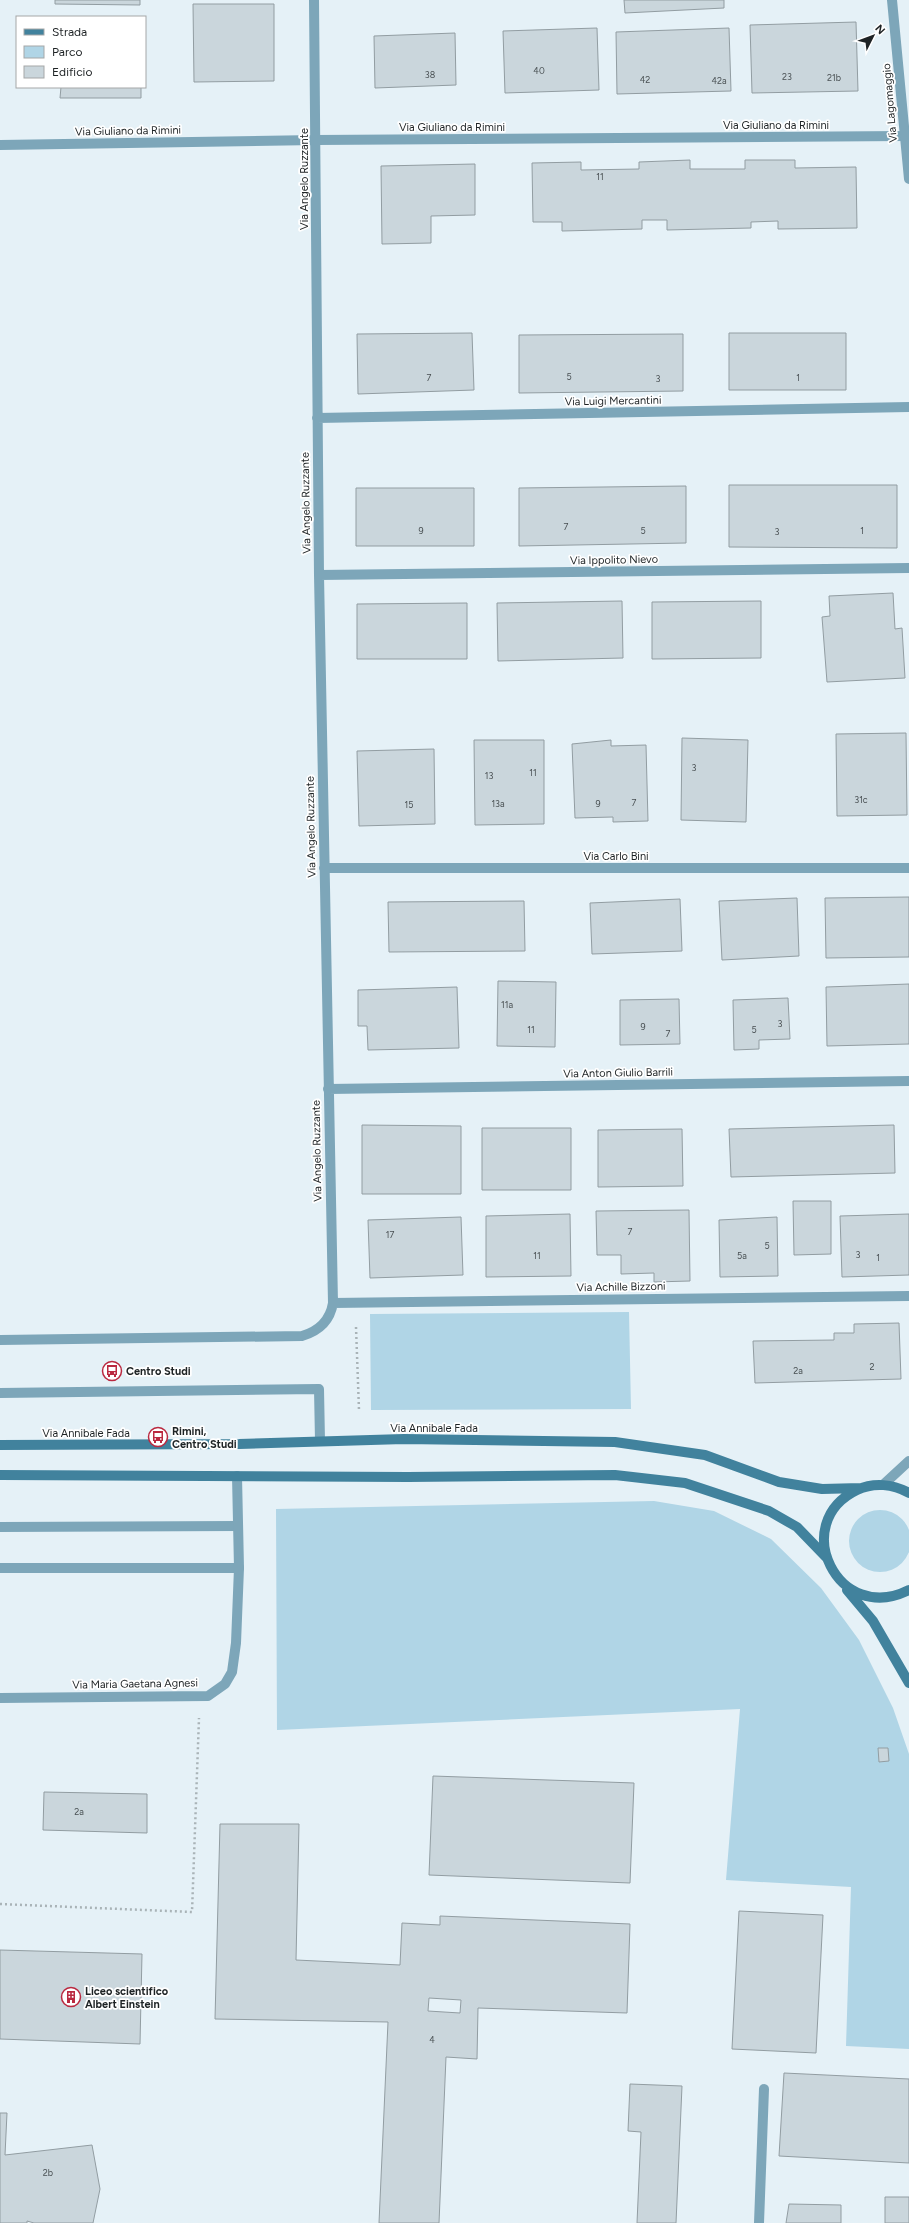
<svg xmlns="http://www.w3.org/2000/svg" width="909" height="2223" viewBox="0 0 909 2223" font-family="Figtree,sans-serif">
<rect width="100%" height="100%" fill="#e5f1f7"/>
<path fill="#b0d5e6" d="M629,1312L631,1409L371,1410L370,1314Z
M654,1501L714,1511L771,1539L821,1588L859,1640L893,1708L909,1754V2049L846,2046L851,1887L726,1880L740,1709L277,1730L276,1509Z
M849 1541a31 31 0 1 1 62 0a31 31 0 1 1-62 0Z"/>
<path fill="#cad6dc" stroke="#929da2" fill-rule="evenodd" d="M55,0H140V5L55,4Z
M624,0H724V8L625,13Z
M193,4H274V81L194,82Z
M856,22L858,91L752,93L750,25Z
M597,28L599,90L505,93L503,31Z
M729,28L731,91L617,94L616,32Z
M455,33L456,85L375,88L374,36Z
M61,87H141V98H60Z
M690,160V169H745V160H795V168L856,167L857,228L778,229V221L751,222V228L667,230V220H642V229L562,231V222H533L532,163L581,162V170L639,169V162Z
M475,164V215L431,216V243L382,244L381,166Z
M472,333L474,390L358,394L357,334Z
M729,333H846V390H729Z
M683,334V391L519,393V335Z
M729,485H897V548L729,547Z
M686,486V543L519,546V488Z
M356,488H474V546H356Z
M893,593L895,629L902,628L905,678L827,682L822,617L830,616L829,596Z
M622,601L623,658L498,661L497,603Z
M761,601V658L652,659V602Z
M467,603V659H357V604Z
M906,733L907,815L837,816L836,734Z
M682,738L748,740L746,822L681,820Z
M474,740H544V824L475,825Z
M611,740V746L646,745L648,821L613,822V817L575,818L572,744Z
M434,749L435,824L359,826L357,751Z
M909,897V957L826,958L825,898Z
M797,898L799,956L722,960L719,901Z
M680,899L682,951L592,954L590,903Z
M524,901L525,951L389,952L388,902Z
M498,981L556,982L555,1047L497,1046Z
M909,984V1044L827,1046L826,987Z
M457,987L459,1048L368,1050L367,1026H358V990Z
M788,998L790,1039L759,1040V1049L734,1050L733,1000Z
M679,999L680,1044L620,1045V1000Z
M362,1125L461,1126V1194H362Z
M894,1125L895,1173L731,1177L729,1129Z
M482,1128H571V1190H482Z
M682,1129L683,1186L598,1187V1130Z
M793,1201H831V1254L794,1255Z
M689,1210L690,1281L654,1282V1273L621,1274V1255H597L596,1211Z
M570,1214L571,1276L486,1277V1216Z
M909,1214V1275L842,1277L840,1216Z
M461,1217L463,1275L370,1278L368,1220Z
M777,1217L778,1276L720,1277L719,1220Z
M899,1323L901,1379L755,1383L753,1341L834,1340V1333H854V1324Z
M878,1748H888L889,1761L879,1762Z
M433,1776L634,1783L630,1883L429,1875Z
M44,1792L147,1794V1833L43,1830Z
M220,1824H299L296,1960L400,1965L402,1923L440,1925V1916L630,1924L627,2013L478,2008L477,2059L446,2057L439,2223H379L388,2022L215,2019ZM429,1998L461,2000L460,2013L428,2011Z
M739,1911L823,1915L816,2053L732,2049Z
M0,1950L142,1954L140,2044L0,2039Z
M784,2073L909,2079V2163L779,2156Z
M630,2084L682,2086L676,2223H637L641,2132L628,2131Z
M0,2113H7L5,2155L92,2145L100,2189L93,2223H34L27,2221V2223H0Z
M885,2197H909V2223H885Z
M789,2204L841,2205V2223H786Z"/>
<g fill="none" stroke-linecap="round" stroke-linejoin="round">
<path stroke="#a9b3b7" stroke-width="2.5" stroke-dasharray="2 3" stroke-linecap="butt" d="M356,1327L359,1410
M0,1904L192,1912L199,1718"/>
<path stroke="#7da6b9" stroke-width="10" d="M0,1393L319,1389L320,1441
M0,1527L238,1526
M0,1568H239"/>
<path stroke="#7da6b9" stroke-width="10" d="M0,145L316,140L905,136
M317,418L909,407
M319,575L909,568
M324,868H909
M328,1089L909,1081
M333,1303L909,1296
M0,1340L302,1336C319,1331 330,1321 333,1303L319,575L314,0
M0,1698L208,1696L225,1684L232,1672L236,1643L239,1568L237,1476
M759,2223L764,2089"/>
<path stroke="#7da6b9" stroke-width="10" d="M892,0L909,179
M883,1485L909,1461"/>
<path stroke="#41829d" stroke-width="10" d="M0,1445L239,1444L404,1439L615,1442L705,1455L779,1482L822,1489L861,1488
M0,1475L408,1477L615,1475L685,1483L769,1511L797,1527L826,1557
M909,1493C893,1484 874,1482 857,1490C788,1523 838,1626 909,1590
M847,1590L873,1621L909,1683"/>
</g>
<defs>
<symbol id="bus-ring" viewBox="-11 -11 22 22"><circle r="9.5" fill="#fff" stroke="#ba2940" stroke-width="1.5"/><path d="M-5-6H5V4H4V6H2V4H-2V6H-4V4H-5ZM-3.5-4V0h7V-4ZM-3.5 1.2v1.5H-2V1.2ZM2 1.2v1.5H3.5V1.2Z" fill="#ba2940"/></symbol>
<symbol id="building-ring" viewBox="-11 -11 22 22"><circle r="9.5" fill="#fff" stroke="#ba2940" stroke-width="1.5"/><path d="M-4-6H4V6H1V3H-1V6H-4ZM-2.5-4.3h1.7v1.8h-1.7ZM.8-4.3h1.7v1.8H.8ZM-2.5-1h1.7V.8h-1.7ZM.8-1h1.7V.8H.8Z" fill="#ba2940"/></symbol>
</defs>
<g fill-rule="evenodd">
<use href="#bus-ring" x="101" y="1360" width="22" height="22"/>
<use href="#bus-ring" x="147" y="1426" width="22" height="22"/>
<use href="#building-ring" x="60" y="1986" width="22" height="22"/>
</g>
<g text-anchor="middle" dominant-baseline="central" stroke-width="3.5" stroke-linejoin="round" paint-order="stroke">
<g font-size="9" fill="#495053">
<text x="539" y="70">40</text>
<text x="430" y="74">38</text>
<text x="787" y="76">23</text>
<text x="834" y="77">21b</text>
<text x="645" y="79">42</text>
<text x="719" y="80">42a</text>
<text x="600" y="176">11</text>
<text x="569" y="376">5</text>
<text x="429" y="377">7</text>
<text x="798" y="377">1</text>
<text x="658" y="378">3</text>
<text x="566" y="526">7</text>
<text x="421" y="530">9</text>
<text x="643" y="530">5</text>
<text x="862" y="530">1</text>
<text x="777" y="531">3</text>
<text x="694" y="767">3</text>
<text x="533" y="772">11</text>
<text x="489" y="775">13</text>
<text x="861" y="799">31c</text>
<text x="634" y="802">7</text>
<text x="498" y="803">13a</text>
<text x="598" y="803">9</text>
<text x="409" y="804">15</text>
<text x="507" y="1004">11a</text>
<text x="780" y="1023">3</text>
<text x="643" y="1026">9</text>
<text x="531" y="1029">11</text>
<text x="754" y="1029">5</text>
<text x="668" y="1033">7</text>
<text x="630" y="1231">7</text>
<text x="390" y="1234">17</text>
<text x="767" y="1245">5</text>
<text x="858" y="1254">3</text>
<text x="537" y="1255">11</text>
<text x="742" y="1255">5a</text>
<text x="878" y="1257">1</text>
<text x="872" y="1366">2</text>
<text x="798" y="1370">2a</text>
<text x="79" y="1811">2a</text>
<text x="432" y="2039">4</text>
<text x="48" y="2172">2b</text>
</g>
<g font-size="11" fill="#1e2325" stroke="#fff">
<text transform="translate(890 103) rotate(-95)">Via Lagomaggio</text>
<text x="776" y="125">Via Giuliano da Rimini</text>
<text x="452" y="127">Via Giuliano da Rimini</text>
<text transform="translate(128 131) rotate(-1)">Via Giuliano da Rimini</text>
<text transform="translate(304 179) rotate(-90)">Via Angelo Ruzzante</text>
<text transform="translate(613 401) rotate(-1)">Via Luigi Mercantini</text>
<text transform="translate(306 503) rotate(-91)">Via Angelo Ruzzante</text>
<text transform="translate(614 560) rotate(-1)">Via Ippolito Nievo</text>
<text transform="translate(311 827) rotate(-91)">Via Angelo Ruzzante</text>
<text x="616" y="856">Via Carlo Bini</text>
<text transform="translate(618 1073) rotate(-1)">Via Anton Giulio Barrili</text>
<text transform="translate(317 1151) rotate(-91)">Via Angelo Ruzzante</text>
<text transform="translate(621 1287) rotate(-1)">Via Achille Bizzoni</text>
<text x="434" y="1428">Via Annibale Fada</text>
<text x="86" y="1433">Via Annibale Fada</text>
<text transform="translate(135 1684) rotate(-1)">Via Maria Gaetana Agnesi</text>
</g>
<g font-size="11" font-weight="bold" fill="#1e2325" stroke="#fff" text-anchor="start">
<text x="126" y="1371">Centro Studi</text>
<text x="172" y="1431">Rimini,<tspan x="172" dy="13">Centro Studi</tspan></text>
<text x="85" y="1991">Liceo scientifico<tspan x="85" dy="13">Albert Einstein</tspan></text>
</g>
</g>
<rect x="16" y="16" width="130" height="72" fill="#ffffff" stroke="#a5a7a8"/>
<rect x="24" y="29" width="20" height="6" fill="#41829d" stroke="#a5a7a8"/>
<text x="52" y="36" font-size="12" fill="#1e2325">Strada</text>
<rect x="24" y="46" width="20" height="12" fill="#b0d5e6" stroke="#a5a7a8"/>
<text x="52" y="56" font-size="12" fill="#1e2325">Parco</text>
<rect x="24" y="66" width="20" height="12" fill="#cad6dc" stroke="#a5a7a8"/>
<text x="52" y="76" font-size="12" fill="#1e2325">Edificio</text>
<g transform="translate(873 36) rotate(48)" stroke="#ffffff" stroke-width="3" paint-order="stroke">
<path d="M0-3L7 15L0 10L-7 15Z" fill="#1e2325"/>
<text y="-6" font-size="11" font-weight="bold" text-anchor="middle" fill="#1e2325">N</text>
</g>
</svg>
